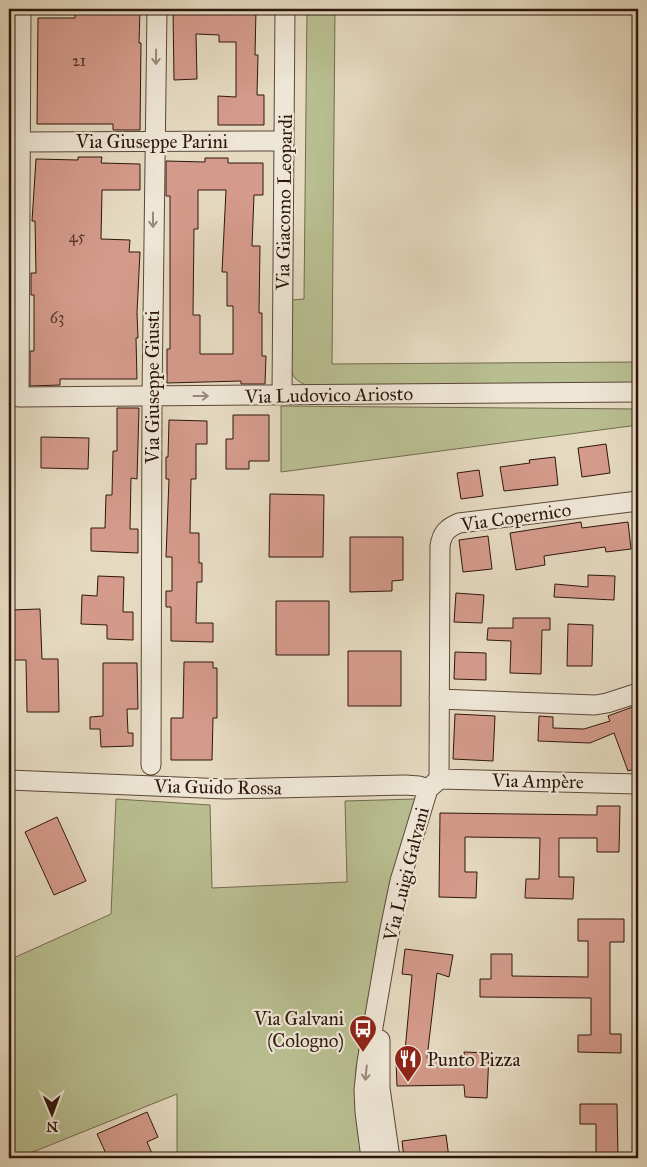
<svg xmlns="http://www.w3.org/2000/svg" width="647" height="1167" viewBox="0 0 647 1167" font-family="'IM FELL Great Primer',serif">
<rect width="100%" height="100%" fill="#e5d9c0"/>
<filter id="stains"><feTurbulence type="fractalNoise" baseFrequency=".004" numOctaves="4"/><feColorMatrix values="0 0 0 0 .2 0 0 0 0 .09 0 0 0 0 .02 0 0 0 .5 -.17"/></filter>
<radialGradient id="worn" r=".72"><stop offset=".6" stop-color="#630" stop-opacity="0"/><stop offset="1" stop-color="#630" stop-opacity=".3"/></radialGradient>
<path fill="#b8be90" stroke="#736a4e" d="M307,9H335L332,364L638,362V383L305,385C296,380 292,377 291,367L292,300L304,299Z
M281,406L638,409V425L281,472Z
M116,799L210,805L212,888L347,882L345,801L415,799L395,867L365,1036L356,1068V1090L366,1158H177V1094L18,1158H9V960L111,914Z"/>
<path fill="#d49a8b" stroke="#2e170c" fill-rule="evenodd" d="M75,9H140L139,43H141L140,130H113V124H37L38,18H75Z
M173,9H256L255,55H258L257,95H264V125H218V96L236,97V42H219V35L196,34L197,79L174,80Z
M78,157H102L101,163L140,164V190H102L101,239L130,240L129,252H140L137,313L138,338H136L137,379H60V385L30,386V351H34V295H31V273H36L35,221H32L36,159L78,160Z
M205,158H228V163H263V195H254L252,246H260L259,313H262V356H266L265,384H241V381L167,383V349H170V196H166V161L205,162ZM198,190H226L222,272H227V306H233V354H200V315H193L194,229H198Z
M117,408H139L137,479L131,478L130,529H138V553L91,551V528H105L106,495H112L113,451H117Z
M233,415H269V461H249V469H226V439H233Z
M169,420L207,421V444H196V479H191L190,533H199V563H202V582H197L196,623H213V642L171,641V607H166V591H172V557H166L169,479H166V457H168Z
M41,437L89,438L88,469L41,468Z
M606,444L610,473L582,477L578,448Z
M555,457L558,485L504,491L500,467L530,463L529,460Z
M479,470L483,496L461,499L457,473Z
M270,494L324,495L323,557H269Z
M581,522L582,528L628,522L631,549L606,552L605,547L544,556L545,565L516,570L510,533Z
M488,536L492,569L463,572L459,540Z
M350,537H403V580L392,581V591L350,592Z
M588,575L615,576L614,600L554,597L555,584L588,587Z
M98,576L124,577L123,612H133V640L107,639V625L81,624L82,595L97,596Z
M456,593L484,595L482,623L454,622Z
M276,601H329V655H276Z
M40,609L42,659H58L59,712H27L26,660H10L9,610Z
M513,618H550V630H542L541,674L510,673L511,641L487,640L488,628H513Z
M568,624L593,625L592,666H567Z
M348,651H401V706H348Z
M455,652L486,653V680L454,679Z
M184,662H213V668H217V718H213L212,760H171V718H183Z
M103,663H137L138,709H127L128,733H133V746L101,747L100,729H90V717L103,716Z
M638,705V768L628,771L614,733L590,743L538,741L539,716L553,717V728L584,729L610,721L608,716Z
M455,714L495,716L493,761L453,759Z
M597,806H620L619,852H597V838H559V877H574L573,899L525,898L526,879H539L540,838L465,837V872H477L476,898L439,897L440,813L597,815Z
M57,817L86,881L54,895L25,832Z
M578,919H624V942H610V1034H621V1053L578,1052V1035H591V998L480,997V979H491V954H512V976L588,977V941H578Z
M405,949L453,955L449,977L437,973L427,1058L465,1061L464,1052L489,1053L487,1098L465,1097L464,1085L397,1086L396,1061L404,1062L412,975L402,974Z
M580,1104H617L618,1158H596V1124H580Z
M147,1112L158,1137L147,1142L154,1158H123L121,1154L108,1158L97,1134Z
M446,1135L449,1158H404L402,1141Z"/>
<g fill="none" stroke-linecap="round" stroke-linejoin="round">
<defs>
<path id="minor" d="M21,9L19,397L638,392
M20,142L284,141
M282,395L285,9
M439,699L595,705L607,703L638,693
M151,765L152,396L157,9
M439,779L440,546C442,533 447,528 459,523L638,501
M439,779L638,784
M9,780L226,789L405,785L419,786L428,789
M380,1040V1088L390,1158
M371,1158L365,1112L364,1090L367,1062L389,934L400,881L428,789L436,782"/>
</defs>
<use href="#minor" stroke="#5c4839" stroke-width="21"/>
<use href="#minor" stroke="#eee6d6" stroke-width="19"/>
</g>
<defs><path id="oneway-shaft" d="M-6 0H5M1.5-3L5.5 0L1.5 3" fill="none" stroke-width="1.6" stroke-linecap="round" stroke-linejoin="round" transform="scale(1.25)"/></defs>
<g stroke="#98897b">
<use href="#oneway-shaft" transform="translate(156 57) rotate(91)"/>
<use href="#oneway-shaft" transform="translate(153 220) rotate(90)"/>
<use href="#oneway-shaft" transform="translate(201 396)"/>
<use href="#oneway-shaft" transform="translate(366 1073) rotate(96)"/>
</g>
<defs>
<symbol id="bus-pin" viewBox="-11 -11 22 30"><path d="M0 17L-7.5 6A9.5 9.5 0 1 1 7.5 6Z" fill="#8f2418" stroke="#eee6d6"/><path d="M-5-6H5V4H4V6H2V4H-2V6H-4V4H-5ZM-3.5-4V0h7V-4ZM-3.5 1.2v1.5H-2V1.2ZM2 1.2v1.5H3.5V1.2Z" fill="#fff"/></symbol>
<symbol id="restaurant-pin" viewBox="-11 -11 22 30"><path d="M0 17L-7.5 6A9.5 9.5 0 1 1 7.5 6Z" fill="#8f2418" stroke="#eee6d6"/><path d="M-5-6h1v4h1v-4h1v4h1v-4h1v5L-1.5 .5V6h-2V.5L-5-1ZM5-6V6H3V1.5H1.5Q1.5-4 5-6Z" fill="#fff"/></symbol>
</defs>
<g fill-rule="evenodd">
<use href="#bus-pin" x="347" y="1013" width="32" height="43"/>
<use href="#restaurant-pin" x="392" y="1043" width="32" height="43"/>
</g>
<g text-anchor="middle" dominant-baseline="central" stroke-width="4.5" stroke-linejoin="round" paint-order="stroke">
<g font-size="16" fill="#58382c">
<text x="79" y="60">21</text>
<text x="77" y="236">45</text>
<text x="57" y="317">63</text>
</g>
<g font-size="19" fill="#2e170c" stroke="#eee6d6">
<text x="152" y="141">Via Giuseppe Parini</text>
<text transform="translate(284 202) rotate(-89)">Via Giacomo Leopardi</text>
<text transform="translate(152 387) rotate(-90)">Via Giuseppe Giusti</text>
<text transform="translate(329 395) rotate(-1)">Via Ludovico Ariosto</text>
<text transform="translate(516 517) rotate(-8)">Via Copernico</text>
<text transform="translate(538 781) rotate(1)">Via Ampère</text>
<text transform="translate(218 787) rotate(1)">Via Guido Rossa</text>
<text transform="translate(406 874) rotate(-76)">Via Luigi Galvani</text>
</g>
<g font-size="19" fill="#2e170c" stroke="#eee6d6" text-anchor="end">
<text x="344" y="1018">Via Galvani<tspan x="344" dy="22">(Cologno)</tspan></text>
<text x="427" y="1059" text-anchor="start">Punto Pizza</text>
</g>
</g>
<rect width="647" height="1167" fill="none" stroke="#e5d9c0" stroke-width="30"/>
<rect x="10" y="10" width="627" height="1147" fill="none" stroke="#2e170c" stroke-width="2.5"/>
<rect x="15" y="15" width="617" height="1137" fill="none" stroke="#2e170c"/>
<g transform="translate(52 1114) rotate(179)" stroke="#eee6d6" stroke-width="4" paint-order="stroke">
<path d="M0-4L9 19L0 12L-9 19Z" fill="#2e170c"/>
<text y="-8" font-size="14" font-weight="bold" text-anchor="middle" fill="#2e170c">N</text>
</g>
<rect width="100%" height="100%" filter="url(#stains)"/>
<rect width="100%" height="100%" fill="url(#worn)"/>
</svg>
